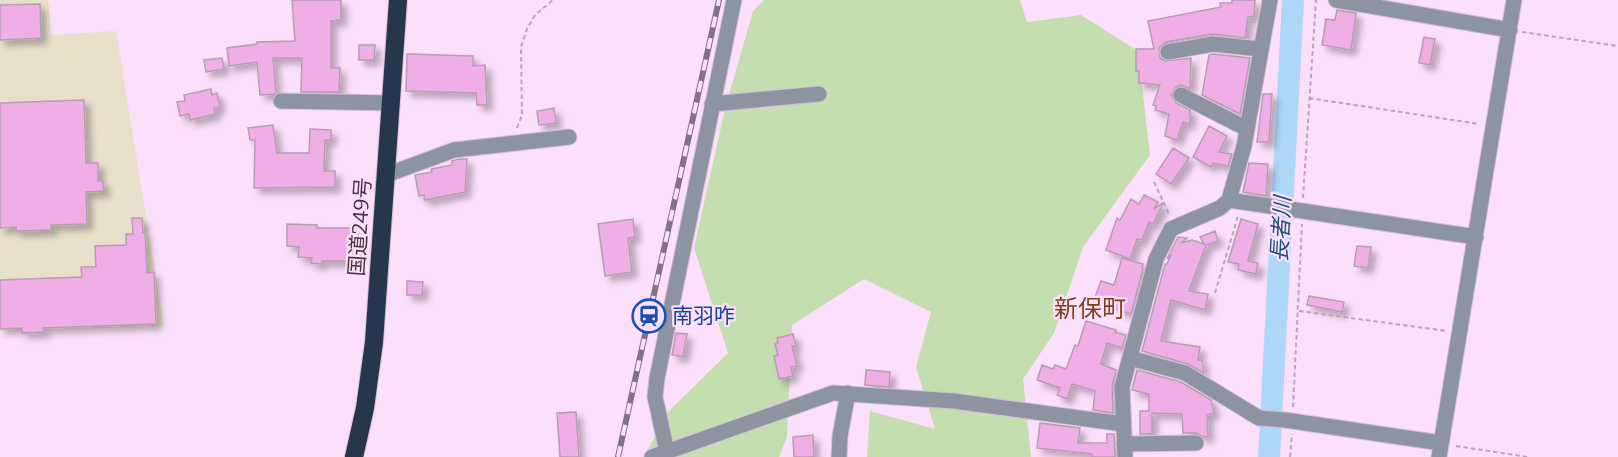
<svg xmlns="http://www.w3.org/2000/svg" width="1618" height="457" viewBox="0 0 1618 457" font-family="Bitter,'Noto Sans JP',serif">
<defs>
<filter id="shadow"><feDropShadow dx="5.5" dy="5.5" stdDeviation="3" flood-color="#0004"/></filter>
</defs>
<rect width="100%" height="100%" fill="#fce0fb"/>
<path fill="#e8e0ca" d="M0,0H48L51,35L116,31L164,326L0,331Z"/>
<path fill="#c4deaf" d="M764,0H1020L1027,22L1081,15L1138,51L1150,155L1083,247L1054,333L1023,379L1031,457H867L870,411L935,429L916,367L931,312L864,279L792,325L787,437L779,457H644L667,413L728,353L694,248L725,109L753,11Z"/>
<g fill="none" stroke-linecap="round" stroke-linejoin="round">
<path stroke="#add7f6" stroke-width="22" d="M1269,457L1293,0"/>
</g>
<path fill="#efafe6" stroke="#b89cb4" stroke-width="1.5" filter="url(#shadow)" d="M292,0H341V20L331,21V68H340L339,92H301L302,58H273L276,93L275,94L260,95L257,62L229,66L227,48L257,44V42L295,41Z
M1232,0H1255L1254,16L1248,17L1245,38L1211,34L1166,42L1159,48L1160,58L1165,61L1191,58L1190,89L1181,85L1176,87L1171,95L1176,103L1190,110V124L1183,122L1177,140L1165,136L1169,114L1155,110L1156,106L1153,105L1160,85L1139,83V71H1136V49H1154L1148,21L1221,7L1220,3H1232Z
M40,4L41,38L0,40V5Z
M1337,10L1356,13L1351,50L1322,45L1326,19L1335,20Z
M1424,37L1435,39L1430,65L1419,63Z
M359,45H375L374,60H359Z
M407,54L473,56V66L485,65L487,105H477L476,93L406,91Z
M1213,54L1250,58L1240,114L1202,95L1209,55Z
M222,58L224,69L206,72L204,60Z
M211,89L212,95L217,93L220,107L214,108L215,114L190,120L189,114L180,116L177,102L185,101L184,95Z
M1263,94H1272L1269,142H1257Z
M84,100L86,163H98V181H103L104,191L86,192L87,224L51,225V230L16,231V227L0,228V103Z
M554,108L556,123L539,125L537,111Z
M273,125L277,153H309L310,129L331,130V140H325L324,171H335V187L254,188L255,140H250L248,128Z
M1209,126L1227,136L1219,152L1232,154L1228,166L1213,163L1211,167L1193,157Z
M1173,148L1189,158L1171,184L1156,174Z
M459,159H467L465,192L425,200L424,195L419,196L415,175L432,172L431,169L452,165V161Z
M1249,163L1268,164L1266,196L1243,192Z
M1144,195L1158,202L1154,209L1164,202L1153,224L1149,222L1142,240L1137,239L1130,259L1106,250L1117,218L1120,220L1131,199L1139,204Z
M132,218H142L143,233H145L147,273L154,272L156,324L43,328L44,332L22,333V328L0,329V280L82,277L81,267H96L95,246L126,245V234H133Z
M633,219L635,237L628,238L632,272L605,276L598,224Z
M1241,219L1258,224L1248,261L1258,263L1256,274L1238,270L1239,264L1228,262Z
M287,224L317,225V228H353V235H357V246H354V261H322V264L311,263L312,258L298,257L299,247L287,246Z
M1215,231L1218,241L1206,245L1189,291L1208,294L1205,310L1171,300L1161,341L1200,347L1198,360H1202L1204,373L1188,364L1142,351L1165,264H1167L1171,255L1167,259L1178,237L1187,238L1181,243L1192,240L1204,244L1200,237Z
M1357,246L1371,247L1368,268L1354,266Z
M1122,258L1143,264L1142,268L1143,269L1131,314L1113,308L1114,304L1095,297L1101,281L1114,285Z
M407,281L423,282L422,295H407Z
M1309,296L1344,302L1342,312L1307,305Z
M1086,321L1116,330L1115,332L1126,335L1122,348L1107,343L1101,364L1116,370L1112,387L1113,413L1093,410L1095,391L1072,384L1067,399L1057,395L1060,388L1037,380L1042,365L1053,369L1055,365L1066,369L1075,345L1078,346Z
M676,333L687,334L683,357L672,355Z
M793,334L796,346H792L797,366L791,367L793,376L779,379L774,356L778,355L775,344L778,343L777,338Z
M866,370L890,372L889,387L865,385Z
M1137,370L1181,382L1211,400L1214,413L1207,415L1208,437H1204L1196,433H1183L1182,414L1152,413V434H1140V411H1149V394L1132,390Z
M576,412L579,457H560L557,413Z
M1040,423L1080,428L1078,443H1107V434H1114L1115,457H1092V454L1037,448Z
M813,435L814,457H794L793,437Z"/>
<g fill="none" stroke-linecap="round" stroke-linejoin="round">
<defs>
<path id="minor" d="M1336,0L1510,30
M1168,52L1213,44L1260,49
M1181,95L1247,129
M281,101L392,103
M712,104L819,94
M386,175L454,150L569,137
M1229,200L1476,237
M1130,358L1185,373L1259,418L1285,420L1441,443
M1124,444L1196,443
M667,452L655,397L657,378L734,0
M652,457L833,393L954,401L1123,424
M839,457L840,436L848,393
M1125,457L1122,387L1156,259L1171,229L1220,208L1229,200L1244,146L1270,0
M1439,457L1514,0"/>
<path id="highway" d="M354,457L365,408L374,342L398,0"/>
</defs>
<use href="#minor" stroke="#d7bed6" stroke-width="17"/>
<use href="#highway" stroke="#d7bed6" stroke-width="20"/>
<path stroke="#bba5bb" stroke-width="2" stroke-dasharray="4.5 3" stroke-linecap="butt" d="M1522,32L1618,46
M1309,98L1479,124
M517,128L522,115L521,47L527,29L535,15L553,0
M1154,182L1169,214
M1303,198L1316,0
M1215,293L1238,216
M1299,311L1447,331
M1293,407L1302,224
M1456,446L1528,457
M1290,457L1292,434"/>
<use href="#minor" stroke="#8b94a0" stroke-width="15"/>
<use href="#highway" stroke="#26364d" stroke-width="18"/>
<defs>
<path id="rail" d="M618,457L719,0"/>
</defs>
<use href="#rail" stroke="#837283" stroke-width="6"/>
<use href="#rail" stroke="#fce0fb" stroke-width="4" stroke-dasharray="11" stroke-linecap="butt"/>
</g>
<defs>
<symbol id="station-ring" viewBox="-11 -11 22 22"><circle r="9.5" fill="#fce0fb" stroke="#1a4fb4" stroke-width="1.5"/><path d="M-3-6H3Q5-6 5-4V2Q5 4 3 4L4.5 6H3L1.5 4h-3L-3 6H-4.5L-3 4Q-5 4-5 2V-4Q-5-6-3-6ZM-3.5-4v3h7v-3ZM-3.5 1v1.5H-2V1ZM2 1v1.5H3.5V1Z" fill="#1a4fb4"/></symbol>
</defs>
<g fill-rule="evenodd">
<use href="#station-ring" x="630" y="297" width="38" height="38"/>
</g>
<g text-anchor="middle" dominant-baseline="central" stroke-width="4.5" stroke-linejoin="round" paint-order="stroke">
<g font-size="21" fill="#423742" stroke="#fce0fb">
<text transform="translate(360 227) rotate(-86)">国道249号</text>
</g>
<g font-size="21" fill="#164399" stroke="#fce0fb" text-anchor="start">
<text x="672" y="316">南羽咋</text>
</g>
<g font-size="22" font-style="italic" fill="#1b5273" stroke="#fce0fb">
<text transform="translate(1281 229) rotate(-87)">長者川</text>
</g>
<g font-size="24" fill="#7e4117" stroke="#fce0fb">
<text x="1090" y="309">新保町</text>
</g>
</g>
</svg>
